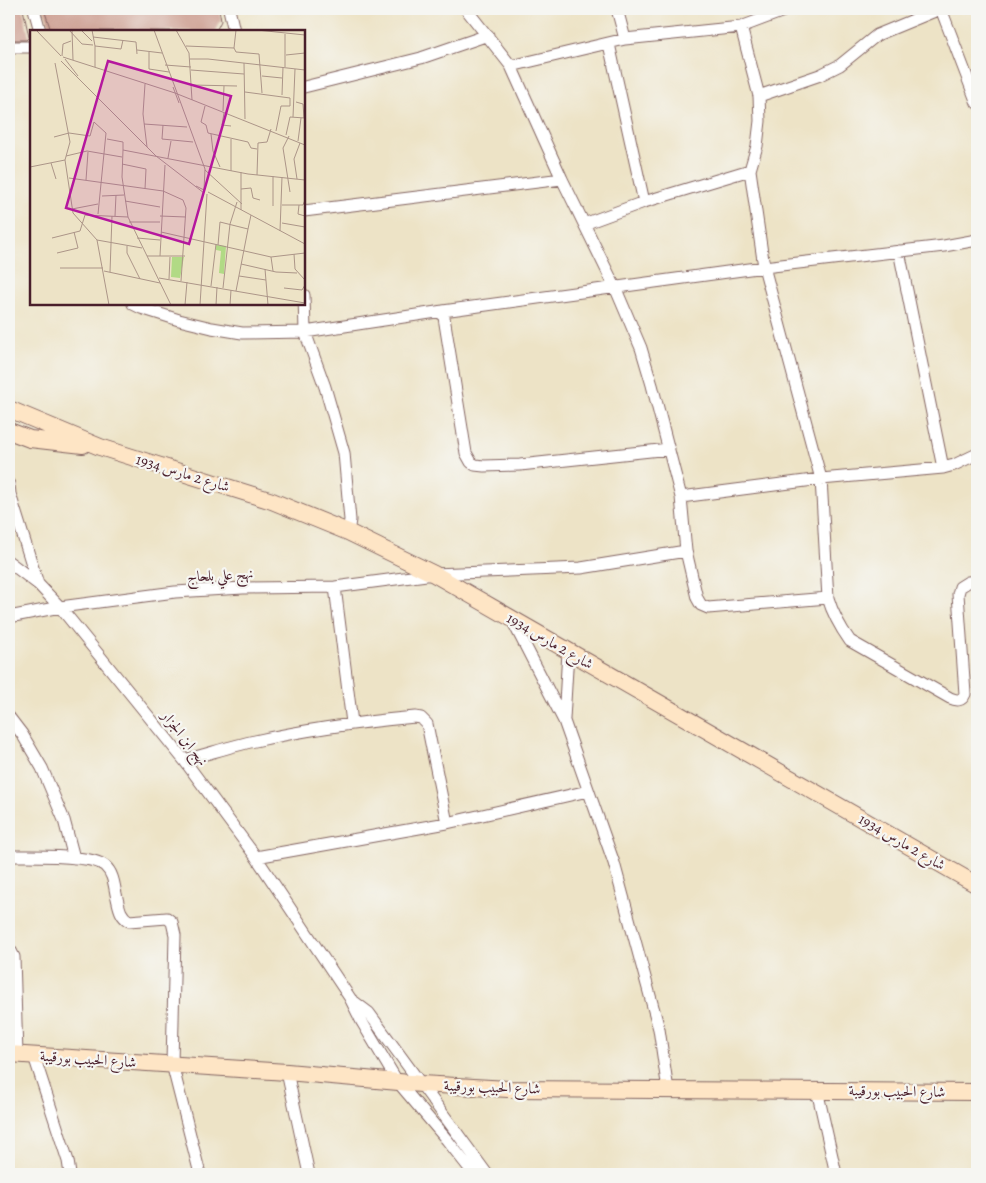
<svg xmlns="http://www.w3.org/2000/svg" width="986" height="1183" viewBox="0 0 986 1183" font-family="Alegreya,Amiri,serif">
<rect width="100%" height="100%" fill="#f6f6f2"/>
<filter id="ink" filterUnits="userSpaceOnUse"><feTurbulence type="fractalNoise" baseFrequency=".02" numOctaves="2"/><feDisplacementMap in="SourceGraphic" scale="10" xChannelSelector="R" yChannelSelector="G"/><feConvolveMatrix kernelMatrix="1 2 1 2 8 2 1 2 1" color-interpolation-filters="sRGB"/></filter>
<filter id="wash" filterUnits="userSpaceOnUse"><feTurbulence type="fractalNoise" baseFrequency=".0096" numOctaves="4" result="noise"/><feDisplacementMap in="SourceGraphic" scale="20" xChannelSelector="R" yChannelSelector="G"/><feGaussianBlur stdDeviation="1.12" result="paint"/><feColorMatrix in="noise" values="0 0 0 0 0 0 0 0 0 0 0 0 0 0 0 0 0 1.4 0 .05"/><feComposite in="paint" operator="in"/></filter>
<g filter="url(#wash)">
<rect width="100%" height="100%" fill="#ede3c6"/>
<g id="blocks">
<path fill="#cb9a8c" d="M9,9H23L29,37L26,40H9Z
M44,9H219L221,21L216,31H51Z"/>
</g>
</g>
<g filter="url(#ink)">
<use href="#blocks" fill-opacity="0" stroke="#836461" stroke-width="1"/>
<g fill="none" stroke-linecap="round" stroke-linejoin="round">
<defs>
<path id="street" d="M34,9L40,31
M229,9L234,31
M617,9L625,39
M941,9L977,103
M741,27L759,96L760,121L757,146L750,170L764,267L821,479L828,598C833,615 840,627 850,641L950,698C957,701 962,701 965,694L958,594L960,587L968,582L977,581
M609,44L644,202
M9,47H31
M511,66L625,39L741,27L789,9
M304,87L421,58L488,35
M759,96L820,75L840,65L877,35L940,9
M304,211L562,179
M584,224L644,202L750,170
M899,251L943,468
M304,295L305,332L325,387L344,453L350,520L348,532
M133,304L141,308L179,320L212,328L242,333L305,332L443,311L764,267L944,246L977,240
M443,311L466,453L471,462L475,465L484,466L520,465L669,449
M9,484L10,494L38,584L60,607L184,760L256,857L350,998L362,1022L397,1081L447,1140L474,1174
M681,497L821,479L943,468L954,465L977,454
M686,551L697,598L701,605L708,608L828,598
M9,562L38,584
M335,587L352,723
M9,617L60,607L175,592L243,588L335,587L434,574L581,568L686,551L681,497L652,385L641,348L615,287L562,179L511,66L466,9
M511,618L564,721L614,863L659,1029L668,1090
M9,717L22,734L42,768L64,820L74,858
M564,719L568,652
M184,760C208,754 231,746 255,741C308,729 361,722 415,717L421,718L427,724L447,823
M9,856C28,856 92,854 105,866C113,873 114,884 116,894C119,905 119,915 129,921L167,918L172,922L175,935L172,1064L200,1174
M256,857L447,823L588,791
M9,950L11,951L14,957L17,1055
M353,1001L369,1013L487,1174
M34,1056L68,1161L70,1174
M287,1072L309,1174
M817,1090L836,1174"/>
<path id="secondary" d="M9,409L100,447L272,501L348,532L434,574L977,885
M9,431L30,439L83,445
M9,1054L287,1072L421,1084L508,1089L977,1092"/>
</defs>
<use href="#street" stroke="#836461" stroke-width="13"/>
<use href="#secondary" stroke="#836461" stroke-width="18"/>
<use href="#street" stroke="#fff" stroke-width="11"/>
<use href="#secondary" stroke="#fee5c5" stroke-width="16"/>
</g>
</g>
<g text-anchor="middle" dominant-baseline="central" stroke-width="4.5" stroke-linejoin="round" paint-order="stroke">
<g font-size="15" fill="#4a1f2b" stroke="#f6f6f2">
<text transform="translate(183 473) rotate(17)">شارع 2 مارس 1934</text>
<text transform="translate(220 575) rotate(-3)">نهج علي بلحاج</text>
<text transform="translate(550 641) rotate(30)">شارع 2 مارس 1934</text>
<text transform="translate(185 738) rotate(52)">نهج ابن الجزار</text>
<text transform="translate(902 842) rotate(30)">شارع 2 مارس 1934</text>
<text transform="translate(88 1059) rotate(4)">شارع الحبيب بورقيبة</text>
<text transform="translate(492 1087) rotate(2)">شارع الحبيب بورقيبة</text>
<text transform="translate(897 1091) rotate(1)">شارع الحبيب بورقيبة</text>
</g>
</g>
<g transform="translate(30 30)">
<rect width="275" height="275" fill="#ede3c6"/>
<path d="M186,215L196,216L194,244L189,243L191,221L186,220ZM142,227H154L150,248L141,247Z" fill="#b1da85"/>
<path fill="none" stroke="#ac9588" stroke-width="1" d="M6,0L31,26M39,0L52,14L63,15M42,0L43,30M51,0L62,11M62,0L65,16L91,19L93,10M124,0L175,139L174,160L166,156M146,0L159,23L162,70M227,0L275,5M255,4V37M63,7L106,12L107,24M156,16L204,18L206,22L229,24L232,63M204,18L206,0M107,20L132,23M119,22V39L139,42M256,25L275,23M32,26L33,14L41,11M33,27L145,63L275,115M35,29L48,46M160,29H178L275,40M31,31L126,126L174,163M25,33L40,112L35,130L43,183L67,210L79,275M214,33L215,89M135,35L161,37M65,37V16M161,40L214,44M232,46L252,48M115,54L113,84L117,117M163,55L207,56M143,57L149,73M215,62L260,68V76H251L246,101M252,65L253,37M266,72L273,74L274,88M175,76L171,92L176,95L178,103L218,112L221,118L227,119M193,81L194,56M194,83L192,95L201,96M263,87L265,39M114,94L157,97M133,95L132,109L163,112M181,104L183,121L190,137M256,105L260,87L275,88M259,106L253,118L260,162M24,107L39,103L60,106L64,92L76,103L68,184M77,109L93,112V120M268,111L271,88M36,126L57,121L92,127M138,128L141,111M21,133L26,149M92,134L116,139L115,159M0,137L35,130M175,140L212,174M201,141V109M227,145L228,113L237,112L241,99M39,148L133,161L153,170L156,178L151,251M267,149L264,129L270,113M56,150L58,122M211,159L221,158L223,168L230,170M178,162L275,214M72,166L94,165M95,171L130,177M252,175H273L275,170M269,175L268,184L275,186M243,176V146M42,179L68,174M211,180V142M85,186L86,165M130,186L156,187M99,192H130M252,193L275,197M250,201L252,147M131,202L241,227L243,241M22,208L50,201L55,185L98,187M107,208L130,210M67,210L112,218M188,215L190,192L218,199L221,185M97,216V223L110,249M27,223L48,218L44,202M264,224L265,239L275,250M117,226H155M130,226L135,135M241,227L275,223M211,234L246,242L267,243M30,238H73M235,239L238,275M74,241L130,253M80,242L82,186M209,246L236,250M129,248L275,273M139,249L140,227M181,256L186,214M193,258L200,194L207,172M254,258L272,260L275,255M206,261L218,199M141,275L98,187L92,147L93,120L218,144L275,150M155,275L157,252M170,275L177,164M186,275L187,257M200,275L201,260"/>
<path fill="#b5179e" fill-opacity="0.15" stroke="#b5179e" stroke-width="2.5" d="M78,31L201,66L159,214L36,178Z"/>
<rect width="275" height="275" fill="none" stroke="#4a1f2b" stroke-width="2.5"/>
</g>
<rect width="986" height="1183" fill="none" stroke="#f6f6f2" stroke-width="30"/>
</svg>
